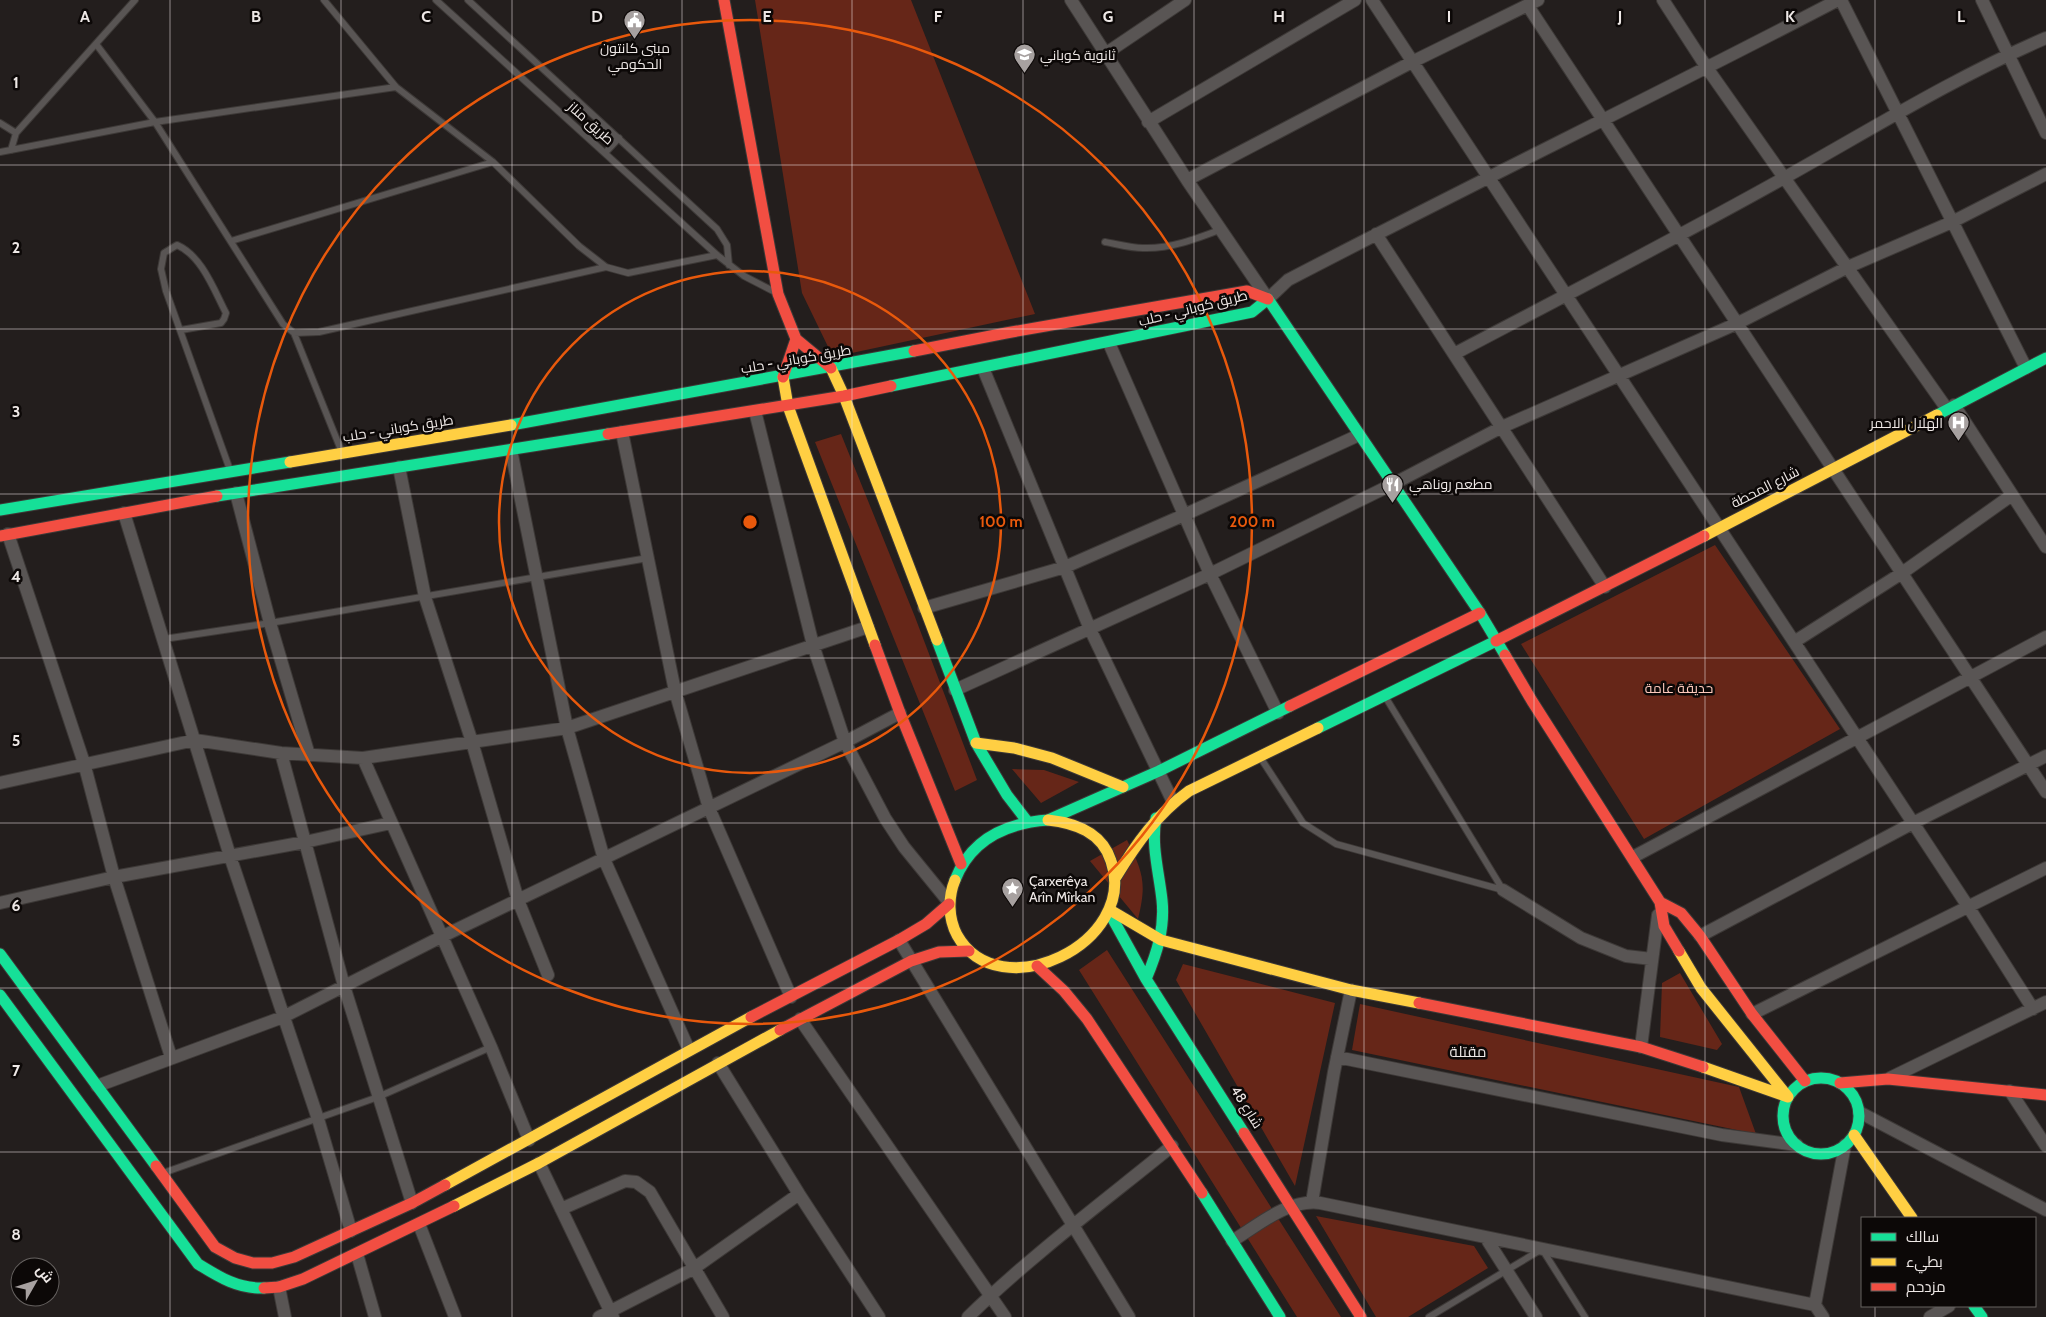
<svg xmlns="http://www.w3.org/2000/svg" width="2046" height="1317" viewBox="0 0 2046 1317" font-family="Cabin,Cairo,sans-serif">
<rect width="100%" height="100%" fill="#231e1d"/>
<path fill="#662618" d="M755,0H911L1035,314L833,357L802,293Z
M841,434L915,617L977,780L955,791L815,442Z
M1715,545L1840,729L1644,839L1521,644Z
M1012,769L1044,770L1079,782L1041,803Z
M1127,840C1143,872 1147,883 1138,919L1090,861Z
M1107,950L1341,1317H1297L1079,970Z
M1183,964L1335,1003L1295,1186L1176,980Z
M1680,973L1722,1044L1717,1050L1660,1037L1662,983Z
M1360,1004L1739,1087L1756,1134L1352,1050Z
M1316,1216L1474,1246L1488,1268L1408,1317H1376Z"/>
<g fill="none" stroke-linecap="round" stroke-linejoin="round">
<defs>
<path id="lane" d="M324,0L396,87L493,162L579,246L606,267L628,273L717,255
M436,0L717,255L744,276L775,292
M468,0L717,229L727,245L729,265
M96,44L155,122L283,324L294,333L319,332L606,267
M0,123L16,133
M11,150L16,133L135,0
M0,152L155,122L396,87
M605,153L619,138
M231,241L493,162
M1105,242C1117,244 1130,248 1143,248C1170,249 1196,239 1222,229
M181,330L221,323L224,319L226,313C214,290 202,256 177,245L164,253L161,269L166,291L230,470
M294,333L341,450
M164,639L270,623L648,558
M1260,757L1303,823L1336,844L1503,890L1386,698
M163,1173L378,1097L491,1047
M1429,1317L1542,1249L1585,1317"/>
<path id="street" d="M1071,0L1187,180L1268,299L1288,280C1470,185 1656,95 1838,0
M1372,0L1969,908L2033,1009
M1663,0L1707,68L1947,409
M1841,0L2026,368
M1982,0L2046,133
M1528,6L2046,792
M1105,54L1185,0
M1148,122L1355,0
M1187,180L1412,62L1538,0
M1376,234L1605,587
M1109,343L1210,574L1278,713
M1454,354C1564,296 1675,239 1784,178C1870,130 1955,77 2046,38
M983,368L1090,629L1173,802
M1954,405L2046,547
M755,411L813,645L845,742L885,818L904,847L948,901
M622,432L675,691L709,808L791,997
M511,450L567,728L604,859L689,1050
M399,467L425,597L472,742L518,900L548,975
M236,493L270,623L309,755
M124,513L230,856L318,1119L351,1231
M8,534L84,763L114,877L171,1057
M924,608L1065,567L1184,515L1359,435
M1794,642L1902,573L2012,495
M955,690L1210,574L1393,484L1502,427L1738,323L1848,267L1952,222L2046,174
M281,753L344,986L412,1203
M363,758L491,1047L529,1140
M0,783L195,740L281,753L363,758L567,728L868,627
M1633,857L2046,637
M1503,890L1581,938L1626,956L1652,959
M0,903L114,877L305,842L391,823
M1700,936L1913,823L2046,756
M899,940L1129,1317
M1752,1014L2046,868
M800,1019L1005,1317
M1641,1047L1658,915
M1337,1057L1722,1135L1797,1145
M718,1063L799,1194L879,1317
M1890,1078L2046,1002
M97,1086L283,1017L441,937L845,742L900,713
M2010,1091L2046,1146
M1859,1112L2046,1210
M539,1163L613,1317
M1312,1202L1334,1072L1351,990
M561,1209L625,1181L636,1182L650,1192L723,1317
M419,1224L455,1317
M1486,1238L1536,1317
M1232,1241C1259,1225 1287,1199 1320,1203L1815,1305
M357,1254L375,1317
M279,1287L285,1317
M599,1317L693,1269L799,1194
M968,1317C1032,1255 1103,1202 1172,1146
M1823,1317L1815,1305L1845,1145
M1930,1317L1949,1306"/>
<path id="fast" d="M1268,299L1480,613L1505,655
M891,386L1252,312L1268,299
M1937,415L2046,358
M511,425L914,351
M217,496L608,434
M0,510L290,462
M937,640L976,743L1007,795L1027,821
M1318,728L1496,641
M1048,820L1159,771L1290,706
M955,880C971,839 1006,823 1048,820
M1109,912L1146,979L1244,1133
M0,954L156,1166
M1146,979C1157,953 1165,928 1162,900C1159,872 1151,846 1156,818
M0,995L198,1264C219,1277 238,1289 264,1288
M1783 1116a38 38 0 1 1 76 0a38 38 0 1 1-76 0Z
M1202,1193L1280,1317
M1974,1306L1982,1317"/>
<path id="slow" d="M831,368L844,396L937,640
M783,377L788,406L875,645
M290,462L511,425
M1704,536L1937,415
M976,743L1014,748L1052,758L1123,787
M1116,877C1136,844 1157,814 1189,791L1318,728
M955,880C948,897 948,918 957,935C999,1010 1139,943 1111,861C1102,832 1075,823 1048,820
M1110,910L1161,940L1351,990L1419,1003
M1679,951L1701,988L1788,1097
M1703,1067L1788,1097
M1854,1135L1912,1218
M445,1185L751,1017
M454,1206L539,1163L780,1030"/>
<path id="jam" d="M724,0L778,294L796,339L831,368
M914,351L1006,333L1247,291L1268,299
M783,377L796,339
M608,434L844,396L891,386
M0,536L217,496
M1496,641L1704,536
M875,645L900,713L961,864
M1505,655L1532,701L1660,902L1664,926L1679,951
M1290,706L1480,613
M1660,902L1681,913L1700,936L1752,1014L1805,1081
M1037,966L1064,991L1087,1019L1202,1193
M1419,1003L1641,1047L1703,1067
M751,1017L899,940L926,924L949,904
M780,1030L911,961L939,952L969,951
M1840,1083L1888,1079L2046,1095
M1244,1133L1361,1317
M156,1166L215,1247L235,1258L253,1263H272L294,1257L412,1203L445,1185
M264,1288L279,1287L303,1279L454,1206"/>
</defs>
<use href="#lane" stroke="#3d3937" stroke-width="8"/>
<use href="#street" stroke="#3d3937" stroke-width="14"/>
<use href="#fast" stroke="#3d3937" stroke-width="13"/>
<use href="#slow" stroke="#3d3937" stroke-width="13"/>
<use href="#jam" stroke="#3d3937" stroke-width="13"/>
<use href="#lane" stroke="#595554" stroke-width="6"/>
<use href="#street" stroke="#595554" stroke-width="12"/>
<use href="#fast" stroke="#16e098" stroke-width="11"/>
<use href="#slow" stroke="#ffcf43" stroke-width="11"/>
<use href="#jam" stroke="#f24e42" stroke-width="11"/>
</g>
<path fill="none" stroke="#eee8e6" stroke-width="1" stroke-opacity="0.55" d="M170,0V1317M341,0V1317M512,0V1317M682,0V1317M852,0V1317M1023,0V1317M1194,0V1317M1364,0V1317M1534,0V1317M1705,0V1317M1875,0V1218M0,165H2046M0,329H2046M0,494H2046M0,658H2046M0,823H2046M0,988H2046M0,1152H2046M1875,1306V1317"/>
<g fill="none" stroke="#e8590c" stroke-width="2.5">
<circle cx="750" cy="522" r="251"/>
<circle cx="750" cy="522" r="502"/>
</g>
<defs>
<symbol id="civic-pin" viewBox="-11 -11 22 30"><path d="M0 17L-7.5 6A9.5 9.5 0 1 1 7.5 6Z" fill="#a7a1a0" stroke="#0c0807"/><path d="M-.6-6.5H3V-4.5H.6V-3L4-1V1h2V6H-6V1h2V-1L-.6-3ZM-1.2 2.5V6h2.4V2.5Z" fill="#fff"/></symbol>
<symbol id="school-pin" viewBox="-11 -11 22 30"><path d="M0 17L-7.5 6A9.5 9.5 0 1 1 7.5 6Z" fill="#a7a1a0" stroke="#0c0807"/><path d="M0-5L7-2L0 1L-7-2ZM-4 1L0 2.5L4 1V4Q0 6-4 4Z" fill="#fff"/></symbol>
<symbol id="hospital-pin" viewBox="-11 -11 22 30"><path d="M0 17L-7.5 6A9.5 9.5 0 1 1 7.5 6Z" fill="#a7a1a0" stroke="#0c0807"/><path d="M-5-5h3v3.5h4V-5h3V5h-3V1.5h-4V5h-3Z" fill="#fff"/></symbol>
<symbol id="restaurant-pin" viewBox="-11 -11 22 30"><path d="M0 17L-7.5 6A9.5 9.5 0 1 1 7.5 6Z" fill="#a7a1a0" stroke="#0c0807"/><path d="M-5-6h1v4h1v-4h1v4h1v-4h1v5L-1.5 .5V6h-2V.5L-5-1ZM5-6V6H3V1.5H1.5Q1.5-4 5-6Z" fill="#fff"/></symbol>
<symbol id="sight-pin" viewBox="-11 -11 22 30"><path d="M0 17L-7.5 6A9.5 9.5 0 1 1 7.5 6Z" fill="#a7a1a0" stroke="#0c0807"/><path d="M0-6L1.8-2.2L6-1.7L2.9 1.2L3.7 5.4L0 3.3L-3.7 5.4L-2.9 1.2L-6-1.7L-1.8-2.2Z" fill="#fff"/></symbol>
</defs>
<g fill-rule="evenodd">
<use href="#civic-pin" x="622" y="8" width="25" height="34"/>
<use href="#school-pin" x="1012" y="42" width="25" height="34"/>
<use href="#hospital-pin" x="1946" y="410" width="25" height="34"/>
<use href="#restaurant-pin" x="1380" y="472" width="25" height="34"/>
<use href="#sight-pin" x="1000" y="876" width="25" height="34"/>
</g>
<g text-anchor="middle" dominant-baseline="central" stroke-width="5" stroke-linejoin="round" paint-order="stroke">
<g font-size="14" fill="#eee8e6" stroke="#0c0807" text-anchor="start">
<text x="635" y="48" text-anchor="middle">مبنى كانتون<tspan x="635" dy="16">الحكومي</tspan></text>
<text x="1040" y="55">ثانوية كوباني</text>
<text x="1943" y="423" text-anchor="end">الهلال الاحمر</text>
<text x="1409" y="484">مطعم روناهي</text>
<text x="1029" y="881">Çarxerêya<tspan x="1029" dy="16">Arîn Mîrkan</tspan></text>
</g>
<g font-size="14" fill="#eee8e6" stroke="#0c0807">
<text transform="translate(591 123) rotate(42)">طريق مناز</text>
<text transform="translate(1193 308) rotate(-14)">طريق كوباني - حلب</text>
<text transform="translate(796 359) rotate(-10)">طريق كوباني - حلب</text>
<text transform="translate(398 428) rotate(-9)">طريق كوباني - حلب</text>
<text transform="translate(1765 487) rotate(-27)">شارع المحطة</text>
<text transform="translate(1247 1107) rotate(58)">48 شارع</text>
</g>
<g font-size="14" fill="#ffcabd" stroke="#0c0807">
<text x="1679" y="688">حديقة عامة</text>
</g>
<g font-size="15" fill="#eee8e6" stroke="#0c0807">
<text x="1468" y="1052">مقتلة</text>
</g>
</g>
<g font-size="16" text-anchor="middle" font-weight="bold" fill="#eee8e6" stroke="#0c0807" stroke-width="5" stroke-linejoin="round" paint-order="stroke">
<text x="85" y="22">A</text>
<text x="256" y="22">B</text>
<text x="426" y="22">C</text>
<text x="597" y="22">D</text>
<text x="767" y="22">E</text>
<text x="938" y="22">F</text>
<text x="1108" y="22">G</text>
<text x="1279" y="22">H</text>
<text x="1449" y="22">I</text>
<text x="1620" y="22">J</text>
<text x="1790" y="22">K</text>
<text x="1961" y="22">L</text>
<text x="16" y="88">1</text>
<text x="16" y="253">2</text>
<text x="16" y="417">3</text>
<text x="16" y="582">4</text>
<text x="16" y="746">5</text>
<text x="16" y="911">6</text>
<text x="16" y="1076">7</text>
<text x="16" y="1240">8</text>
</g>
<circle cx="750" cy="522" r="8" fill="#e8590c" stroke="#0c0807" stroke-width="2.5"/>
<g font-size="15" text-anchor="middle" font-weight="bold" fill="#e8590c" stroke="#0c0807" stroke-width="5" stroke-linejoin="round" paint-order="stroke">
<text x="1001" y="527">100 m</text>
<text x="1252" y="527">200 m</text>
</g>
<rect x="1861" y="1217" width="175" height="90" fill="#0c0807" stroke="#666260"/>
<rect x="1871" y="1233" width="25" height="8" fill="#16e098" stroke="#666260"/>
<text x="1906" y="1242" font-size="15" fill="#eee8e6">سالك</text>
<rect x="1871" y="1258" width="25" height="8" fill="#ffcf43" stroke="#666260"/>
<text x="1906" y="1267" font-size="15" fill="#eee8e6">بطيء</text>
<rect x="1871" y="1283" width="25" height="8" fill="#f24e42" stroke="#666260"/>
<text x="1906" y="1292" font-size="15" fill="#eee8e6">مزدحم</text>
<g transform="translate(35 1282) rotate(51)"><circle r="24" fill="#0c0807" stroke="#666260"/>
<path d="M0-4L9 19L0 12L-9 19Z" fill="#a7a1a0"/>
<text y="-8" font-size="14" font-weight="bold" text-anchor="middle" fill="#eee8e6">ش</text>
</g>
</svg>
